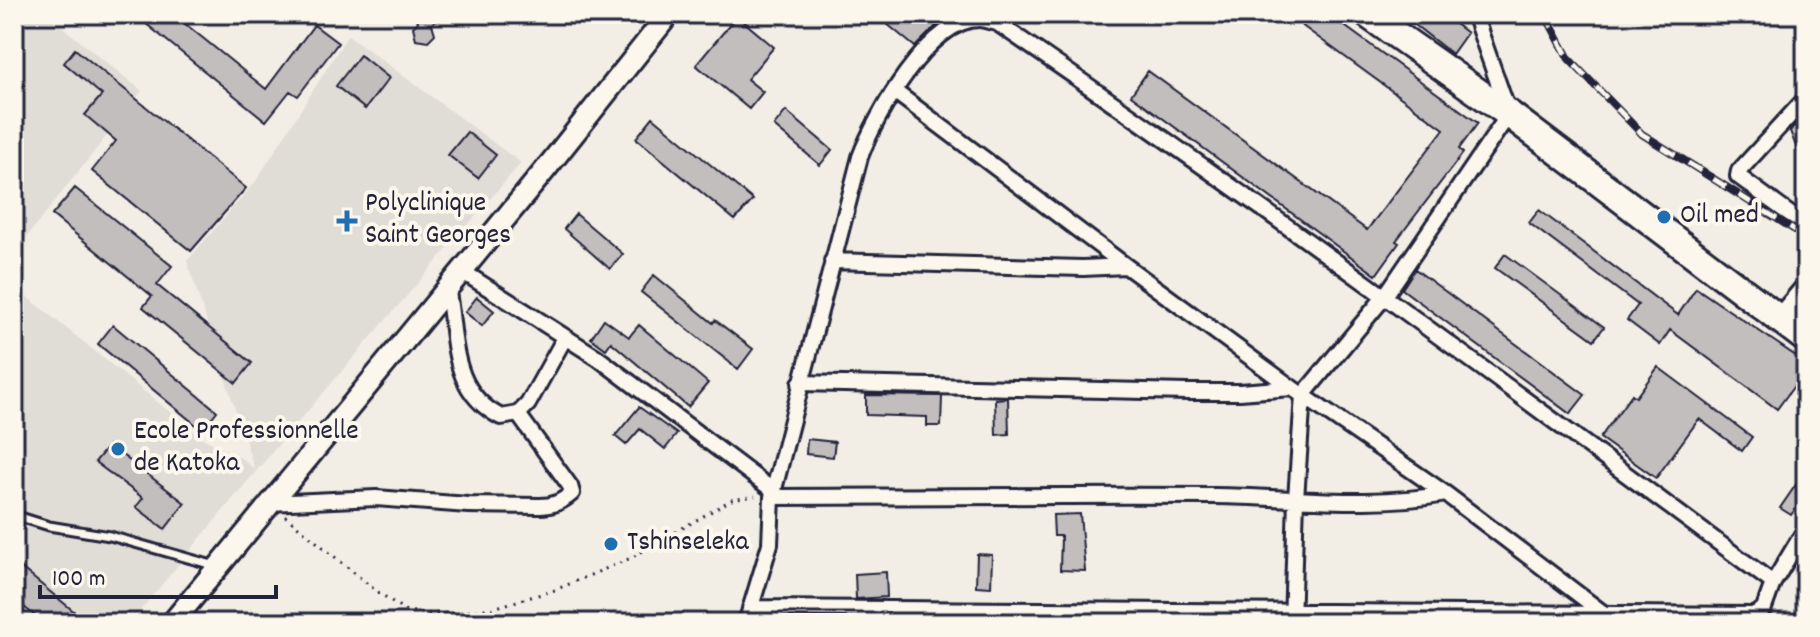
<svg xmlns="http://www.w3.org/2000/svg" width="1820" height="637" viewBox="0 0 1820 637" font-family="Dekko,sans-serif">
<rect width="100%" height="100%" fill="#f2eee5"/>
<filter id="ink" filterUnits="userSpaceOnUse"><feTurbulence type="fractalNoise" baseFrequency=".0125" numOctaves="2"/><feDisplacementMap in="SourceGraphic" scale="16" xChannelSelector="R" yChannelSelector="G"/><feConvolveMatrix kernelMatrix="1 2 1 2 8 2 1 2 1" color-interpolation-filters="sRGB"/></filter>
<g filter="url(#ink)">
<path fill="#e0dcd6" d="M14,14H46L142,91L14,253Z
M348,35L521,163L256,471L130,623H14V286L202,438L243,459L255,470L187,261L256,181Z"/>
<path fill="#c2bebe" stroke="#22223b" stroke-width="2" d="M134,14H173L266,89L314,25L338,43L298,96L290,91L266,121Z
M416,14H441L432,24L435,34L428,41L416,39L413,27L418,22Z
M875,14H928L939,23L915,47Z
M1286,14H1328L1478,123L1459,149L1463,153L1396,241L1399,243L1376,275L1131,95L1148,71L1367,230L1444,129Z
M1401,14H1442L1467,33L1452,54Z
M737,16L774,47L747,79L763,92L749,109L696,65Z
M75,49L246,188L191,251L92,171L116,141L85,115L102,95L64,63Z
M360,55L389,78L365,109L336,86Z
M786,111L832,150L820,165L774,126Z
M1803,116L1806,118L1805,170L1790,131Z
M653,117L753,200L735,220L636,138Z
M467,132L496,155L478,178L448,155Z
M75,188L172,266L157,285L252,363L236,383L143,307L152,296L52,215Z
M1539,210L1678,315L1696,288L1806,363V383L1799,379L1777,409L1670,330L1660,345L1627,320L1638,305L1529,223Z
M576,214L623,254L610,269L564,229Z
M1505,254L1604,327L1594,340L1495,268Z
M1415,269L1585,395L1570,414L1402,289Z
M654,275L713,323L715,320L753,349L738,369L641,292Z
M477,297L494,311L482,326L465,312Z
M604,319L629,337L639,325L708,383L688,407L611,342L606,349L591,338Z
M113,325L217,411L202,430L98,344Z
M1658,367L1752,437L1742,451L1699,419L1656,478L1600,438L1632,394L1636,397Z
M866,395L942,396L941,426H927V417L866,415Z
M1008,398L1009,434L996,435L995,399Z
M639,407L677,434L665,449L640,429L626,445L615,436Z
M807,439L835,442L833,457L806,454Z
M109,445L185,503L165,529L136,507L143,498L95,462Z
M1806,470V494L1791,515L1780,508Z
M1080,514L1085,571L1060,570L1061,536H1054L1053,515Z
M977,554L992,555L991,587L976,586Z
M14,562L88,623H44L14,599Z
M886,572L887,597L856,599L855,574Z"/>
<g fill="none" stroke-linecap="round" stroke-linejoin="round">
<defs>
<path id="lane" d="M14,515L49,526L110,536L216,566"/>
<path id="street" d="M894,91L1126,266L1292,388L1446,494L1603,613
M1806,98L1739,171L1738,176L1806,226
M832,261L1083,268L1126,266
M460,270L598,358L775,492
M447,287C457,335 448,390 501,417L518,414L528,404L564,339
M800,383L1187,392H1240L1292,388
M772,497C920,497 1068,495 1216,496C1292,497 1370,508 1446,494
M269,503L376,498L468,505L540,506C553,506 562,502 572,493L570,486L518,414
M750,608L1756,615L1766,623
M1756,615L1764,608L1773,583L1806,528
M746,623L770,544L772,497L860,157C875,117 929,19 979,19C984,19 991,22 997,23C1261,203 1517,393 1773,583
M1292,623L1296,499L1303,395L1385,296L1509,114L1474,14"/>
<path id="secondary" d="M1779,320L1806,288
M172,623L545,170L669,14"/>
<path id="highway" d="M1367,14L1509,114L1806,339"/>
</defs>
<use href="#lane" stroke="#22223b" stroke-width="13"/>
<use href="#street" stroke="#22223b" stroke-width="20"/>
<use href="#secondary" stroke="#22223b" stroke-width="26"/>
<use href="#highway" stroke="#22223b" stroke-width="32"/>
<path stroke="#22223b" stroke-width="3" stroke-dasharray="2 6" stroke-linecap="butt" d="M285,516L375,590L406,611L430,614L457,613L493,608L555,590L631,558L731,500L755,496"/>
<use href="#lane" stroke="#fbf7ec" stroke-width="7"/>
<use href="#street" stroke="#fbf7ec" stroke-width="14"/>
<use href="#secondary" stroke="#fbf7ec" stroke-width="20"/>
<use href="#highway" stroke="#fbf7ec" stroke-width="26"/>
<defs>
<path id="rail" d="M1545,14L1569,59L1642,134L1806,237"/>
</defs>
<use href="#rail" stroke="#22223b" stroke-width="8"/>
<use href="#rail" stroke="#fbf7ec" stroke-width="5" stroke-dasharray="15" stroke-linecap="butt"/>
</g>
</g>
<g fill="#1f6fb2" stroke="#fbf7ec" stroke-width="3">
<circle cx="1664" cy="217" r="8"/>
<path d="M343 209h8v8h8v8h-8v8h-8v-8h-8v-8h8z"/>
<circle cx="118" cy="449" r="8"/>
<circle cx="611" cy="544" r="8"/>
</g>
<g text-anchor="middle" dominant-baseline="central" stroke-width="8" stroke-linejoin="round" paint-order="stroke">
<g font-size="28" fill="#22223b" stroke="#fbf7ec" text-anchor="start">
<text x="365" y="205">Polyclinique<tspan x="365" dy="32">Saint Georges</tspan></text>
<text x="1680" y="217">Oil med</text>
<text x="134" y="433">Ecole Professionnelle<tspan x="134" dy="32">de Katoka</tspan></text>
<text x="627" y="544">Tshinseleka</text>
</g>
</g>
<rect width="1820" height="637" fill="none" stroke="#fbf7ec" stroke-width="48"/>
<rect x="24" y="24" width="1772" height="589" fill="none" stroke="#22223b" stroke-width="3" filter="url(#ink)"/>
<path d="M40 585v12h236v-12" fill="none" stroke="#22223b" stroke-width="4"/>
<text x="52" y="585" font-size="24" fill="#22223b" stroke="#fbf7ec" stroke-width="6" paint-order="stroke">100 m</text>
</svg>
